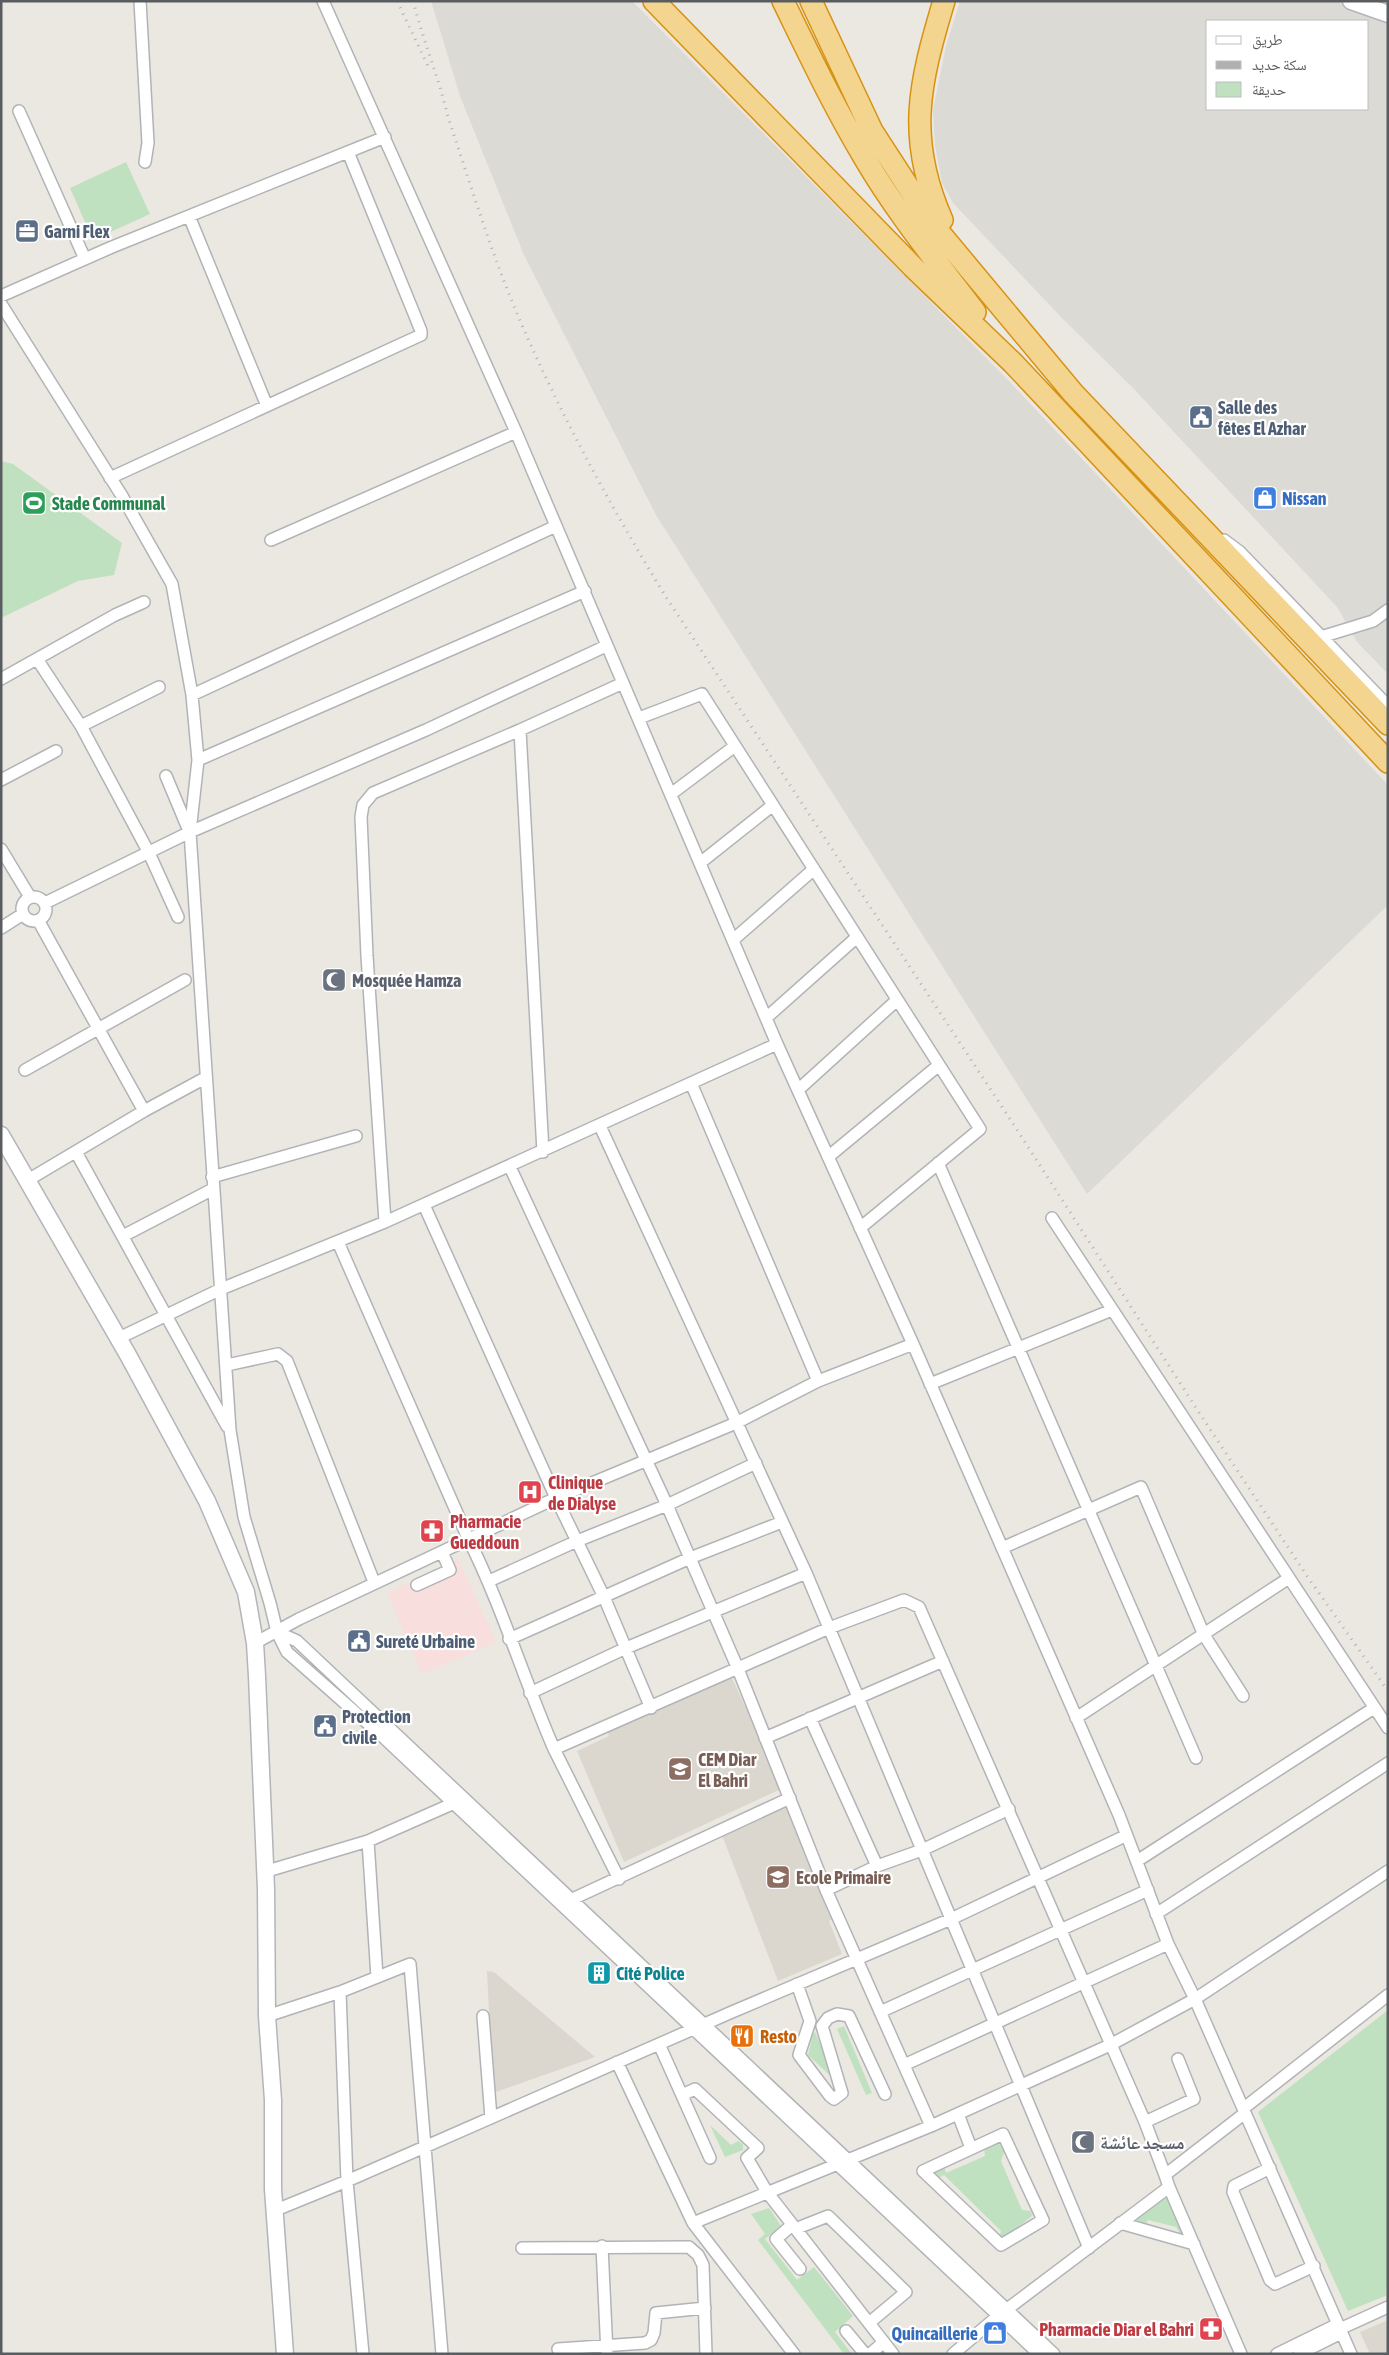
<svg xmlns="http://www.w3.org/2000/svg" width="1389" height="2355" viewBox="0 0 1389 2355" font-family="'Asap Condensed','Noto Naskh Arabic',sans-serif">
<rect width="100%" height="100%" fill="#ebe8e1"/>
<path fill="#dcdad5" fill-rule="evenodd" d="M431,1H632L1007,379L1388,785V905L1087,1194L656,515L524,255L460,96Z
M960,1H1337L1388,19V674L1357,642L1337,607L1133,388L1063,319L953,203L942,183L935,146L933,110L946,46ZM1208,21H1368V109H1208Z"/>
<path fill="#dbd7cf" d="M731,1676L783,1788L624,1862L577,1751L609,1736L606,1729Z
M786,1806L836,1918L829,1921L842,1954L778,1981L722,1835Z
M487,1971L494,1972L595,2057L493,2093Z
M1388,2320V2354H1370L1360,2332Z"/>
<path fill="#f8dedd" d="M458,1559L496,1642L422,1674L387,1593Z"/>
<path fill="#c0e1bf" d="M126,162L150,214L93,240L70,188Z
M1,461L13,464L122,543L114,575L78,581L1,618Z
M1388,2010V2295L1348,2311L1258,2112Z
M844,2026L872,2093L866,2095L837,2029Z
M815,2032L836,2081L808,2055L813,2034Z
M710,2125L731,2145L738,2141L743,2144V2150L725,2157Z
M998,2142L1004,2152L1001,2161L1022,2210L1031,2211L1032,2216L1001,2240L999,2238L1001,2231L944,2175L937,2179L931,2173L944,2166L946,2173L985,2156L984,2149Z
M1169,2196L1188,2236L1182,2237L1176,2227L1148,2220L1145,2226L1134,2224L1135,2220Z
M769,2208L781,2226L765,2239L797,2280L814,2267L853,2316L835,2332L852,2354H844L758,2240L765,2234L751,2214Z"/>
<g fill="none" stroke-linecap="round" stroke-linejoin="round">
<defs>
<path id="street" d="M140,1L148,143L145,162
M323,1L516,432L777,1044L913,1344L1119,1815L1168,1944L1195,1999L1351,2354
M19,111L85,259
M189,216L267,406
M1,296L112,247L385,137
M1,304L122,496L172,584L192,695L198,760L190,832L230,1430L244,1517L270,1603L277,1632
M110,478L421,335V331L415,316L348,152
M271,540L516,432
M1224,540L1240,552L1388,706
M1321,637L1373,621L1388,610
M37,659L81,726L149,853L178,917
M1,679L115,615L144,602
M192,695L556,526
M639,718L702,694L980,1129L860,1228
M81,726L159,687
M520,730L623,683
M198,760L585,591
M166,776L189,831
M1,780L56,751
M671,794L735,746
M1,849L30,897
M700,863L773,805
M22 909a12 12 0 1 1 24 0a12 12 0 1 1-24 0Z
M45,903L190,832L426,730L606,646
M1,928L23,914
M733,940L814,869
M766,1018L857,937
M25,1070L185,980
M691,1083L818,1381
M798,1090L897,1000
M144,1111L205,1078
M600,1126L806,1573L1089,2248
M76,1152L227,1426
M828,1157L939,1065
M938,1163L1196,1758
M510,1167L667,1505L738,1669L826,1890L931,2126
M212,1177L356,1136
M28,1180L144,1111L38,920
M424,1205L556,1498L604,1597L651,1708
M1052,1218L1388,1728
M385,1222L367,956L361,817L363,805L373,793L520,730L543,1152
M123,1236L213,1189
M338,1242L468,1538C502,1606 524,1680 554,1749L829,1628L904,1600L919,1607L1145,2122L1165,2175
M119,1338L221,1289L385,1222L777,1044
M227,1365L278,1354L287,1361L374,1582
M930,1384L1112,1310
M1002,1548L1141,1487L1204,1635L1243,1696
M489,1581L577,1541L667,1505L756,1463
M417,1585L450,1570L442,1552
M509,1639L690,1558L782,1522
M255,1643L299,1619L556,1498L736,1423L818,1381L913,1344
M530,1693L626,1648L806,1573
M810,1718L877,1866
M1076,1718L1289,1578
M765,1738L943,1661
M554,1749L619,1879
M368,1841L377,1977
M1137,1861L1374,1708
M264,1872L368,1841L452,1804
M826,1890L877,1866L922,1850L1009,1809
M566,1902L790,1798
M1156,1914L1388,1763
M797,1984L810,2021L799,2055L830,2096L834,2099L842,2093L822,2026L828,2018L837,2014L849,2016L885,2094
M340,1992L347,2181L363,2354
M880,2012L1148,1890
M267,2016L340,1992L410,1964L442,2354
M483,2016L491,2118
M659,2044L710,2158
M617,2062L693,2223
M904,2065L1168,1944
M682,2095L695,2089L758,2148L747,2158L767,2192L893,2354
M1244,2108L1388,1995
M958,2114L971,2148
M1145,2122L1194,2099L1178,2059
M1003,2134L1043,2220L1001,2245L923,2171Z
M1270,2168L1234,2186L1233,2192L1270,2280L1275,2284L1314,2266
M1169,2187L1241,2354
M276,2210L347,2181L732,2012L951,1919L1125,1836
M1120,2223L1194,2244
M792,2225L776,2239L800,2269
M795,2229L828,2216L906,2292L869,2323
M602,2246L607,2354
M522,2248L689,2247L698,2255L703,2265L706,2354
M846,2331L865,2354
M558,2349L645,2343L651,2340L654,2333L656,2313L705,2308
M794,2354L693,2223L931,2126L1110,2045L1195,1999L1388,1871
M870,2354L884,2342
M953,2354L998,2316L1169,2187L1165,2175L1245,2113
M1039,2354L381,1735L287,1652L277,1632L297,1641L1054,2354
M1277,2354L1334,2326L1342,2328L1388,2307
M1299,2354L1339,2334L1342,2328"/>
<path id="secondary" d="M1351,1L1388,14
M1,1135L128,1355L207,1501L246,1592L255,1643L257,1676L266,1889L267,2016L273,2100V2189L285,2354"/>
<path id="highway" d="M654,1L913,267L1013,363L1388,762
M783,1C809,54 834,107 864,157C896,212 937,262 975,312
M811,1L872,131L933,225L1073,393L1388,724
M942,220C906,138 919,84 944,1"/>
</defs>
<use href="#street" stroke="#b1b4b7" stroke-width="14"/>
<use href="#secondary" stroke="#b2b6ba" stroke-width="19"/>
<use href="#highway" stroke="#d89213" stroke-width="24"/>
<use href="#street" stroke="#fff" stroke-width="11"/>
<use href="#secondary" stroke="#fff" stroke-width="16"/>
<use href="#highway" stroke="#f3d58f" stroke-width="21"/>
<path stroke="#afb0b0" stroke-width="3" stroke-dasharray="1 6" stroke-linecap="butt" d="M397,1L428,66
M413,1C423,40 439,78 448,117C473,192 496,269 529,341C569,430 615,514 666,597L1012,1122L1200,1414L1307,1576L1388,1691"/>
</g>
<defs>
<symbol id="office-square" viewBox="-11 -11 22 22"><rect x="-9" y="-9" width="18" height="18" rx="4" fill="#5c6f8a" stroke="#fff"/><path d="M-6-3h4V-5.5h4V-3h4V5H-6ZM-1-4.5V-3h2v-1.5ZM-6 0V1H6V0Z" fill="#fff"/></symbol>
<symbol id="civic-square" viewBox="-11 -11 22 22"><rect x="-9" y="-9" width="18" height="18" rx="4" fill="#5c6f8a" stroke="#fff"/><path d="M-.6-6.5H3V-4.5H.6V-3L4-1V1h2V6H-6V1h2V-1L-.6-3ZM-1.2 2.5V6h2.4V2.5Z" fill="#fff"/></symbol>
<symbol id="shop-square" viewBox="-11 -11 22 22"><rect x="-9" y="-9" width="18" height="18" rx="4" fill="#3f7fe0" stroke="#fff"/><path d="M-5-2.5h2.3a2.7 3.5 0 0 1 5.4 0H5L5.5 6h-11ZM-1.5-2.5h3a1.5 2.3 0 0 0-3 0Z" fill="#fff"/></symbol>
<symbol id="stadium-square" viewBox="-11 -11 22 22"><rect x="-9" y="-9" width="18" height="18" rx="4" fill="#2e9e5b" stroke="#fff"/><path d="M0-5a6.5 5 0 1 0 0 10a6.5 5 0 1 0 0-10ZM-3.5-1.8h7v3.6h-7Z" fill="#fff"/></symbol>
<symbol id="mosque-square" viewBox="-11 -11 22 22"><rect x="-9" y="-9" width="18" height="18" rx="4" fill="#6b7280" stroke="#fff"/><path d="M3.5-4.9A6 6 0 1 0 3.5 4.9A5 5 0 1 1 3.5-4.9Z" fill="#fff"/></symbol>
<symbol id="hospital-square" viewBox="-11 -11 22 22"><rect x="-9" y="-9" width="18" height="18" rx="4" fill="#e0444e" stroke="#fff"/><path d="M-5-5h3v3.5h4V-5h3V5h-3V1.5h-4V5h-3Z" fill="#fff"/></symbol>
<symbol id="pharmacy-square" viewBox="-11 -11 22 22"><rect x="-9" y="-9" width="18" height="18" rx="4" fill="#e0444e" stroke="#fff"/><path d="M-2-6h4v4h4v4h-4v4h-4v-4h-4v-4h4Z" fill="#fff"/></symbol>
<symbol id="school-square" viewBox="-11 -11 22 22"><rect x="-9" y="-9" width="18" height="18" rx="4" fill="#8d6e63" stroke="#fff"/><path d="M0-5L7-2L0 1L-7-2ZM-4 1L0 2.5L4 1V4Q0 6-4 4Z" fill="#fff"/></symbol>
<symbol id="building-square" viewBox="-11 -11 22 22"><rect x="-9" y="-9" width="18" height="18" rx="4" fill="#0f9aa8" stroke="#fff"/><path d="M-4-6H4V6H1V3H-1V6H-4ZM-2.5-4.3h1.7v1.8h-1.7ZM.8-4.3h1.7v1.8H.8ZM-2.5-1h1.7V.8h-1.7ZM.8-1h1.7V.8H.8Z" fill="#fff"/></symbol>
<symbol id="restaurant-square" viewBox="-11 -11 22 22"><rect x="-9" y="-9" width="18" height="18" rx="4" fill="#e8710a" stroke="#fff"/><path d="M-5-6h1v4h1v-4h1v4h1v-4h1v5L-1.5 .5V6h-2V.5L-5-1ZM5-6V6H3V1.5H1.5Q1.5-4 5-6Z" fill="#fff"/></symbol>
</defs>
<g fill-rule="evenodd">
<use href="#office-square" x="13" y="217" width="28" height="28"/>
<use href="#civic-square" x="1187" y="403" width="28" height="28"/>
<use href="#shop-square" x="1251" y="484" width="28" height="28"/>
<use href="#stadium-square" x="20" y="489" width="28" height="28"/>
<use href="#mosque-square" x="320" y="966" width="28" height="28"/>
<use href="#hospital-square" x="516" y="1478" width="28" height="28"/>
<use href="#pharmacy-square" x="418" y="1517" width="28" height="28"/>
<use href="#civic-square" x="345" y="1627" width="28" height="28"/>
<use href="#civic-square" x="311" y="1712" width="28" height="28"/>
<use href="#school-square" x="666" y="1755" width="28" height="28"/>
<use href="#school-square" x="764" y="1863" width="28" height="28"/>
<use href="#building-square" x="585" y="1959" width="28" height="28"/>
<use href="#restaurant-square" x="728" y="2022" width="28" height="28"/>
<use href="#mosque-square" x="1069" y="2128" width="28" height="28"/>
<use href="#pharmacy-square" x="1197" y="2315" width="28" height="28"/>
<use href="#shop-square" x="981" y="2319" width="28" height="28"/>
</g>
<g text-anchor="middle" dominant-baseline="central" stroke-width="4.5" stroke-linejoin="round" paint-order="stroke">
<g font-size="18" font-weight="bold" fill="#4e5e75" stroke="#fff" text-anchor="start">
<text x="44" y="231">Garni Flex</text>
<text x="1218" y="407">Salle des<tspan x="1218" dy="21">fêtes El Azhar</tspan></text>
<text x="376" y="1641">Sureté Urbaine</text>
<text x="342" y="1716">Protection<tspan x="342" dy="21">civile</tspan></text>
</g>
<g font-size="18" font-weight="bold" fill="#366cbe" stroke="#fff" text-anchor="start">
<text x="1282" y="498">Nissan</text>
<text x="978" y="2333" text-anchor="end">Quincaillerie</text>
</g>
<g font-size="18" font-weight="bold" fill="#27864d" stroke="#fff" text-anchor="start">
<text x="52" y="503">Stade Communal</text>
</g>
<g font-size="18" font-weight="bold" fill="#5b616d" stroke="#fff" text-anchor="start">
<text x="352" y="980">Mosquée Hamza</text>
<text x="1100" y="2142">مسجد عائشة</text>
</g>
<g font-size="18" font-weight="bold" fill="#be3a42" stroke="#fff" text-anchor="start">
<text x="548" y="1482">Clinique<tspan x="548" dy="21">de Dialyse</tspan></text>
<text x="450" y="1521">Pharmacie<tspan x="450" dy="21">Gueddoun</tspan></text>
<text x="1194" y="2329" text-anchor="end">Pharmacie Diar el Bahri</text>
</g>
<g font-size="18" font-weight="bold" fill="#785e54" stroke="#fff" text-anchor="start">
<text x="698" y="1759">CEM Diar<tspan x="698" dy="21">El Bahri</tspan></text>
<text x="796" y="1877">Ecole Primaire</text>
</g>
<g font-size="18" font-weight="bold" fill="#0d838f" stroke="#fff" text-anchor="start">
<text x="616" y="1973">Cité Police</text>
</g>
<g font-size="18" font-weight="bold" fill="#c56008" stroke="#fff" text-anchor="start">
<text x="760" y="2036">Resto</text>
</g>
</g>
<rect width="1389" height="2355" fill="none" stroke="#595d60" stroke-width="5"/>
<rect x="1206" y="20" width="162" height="90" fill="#ffffff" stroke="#bdbebf"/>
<rect x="1216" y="36" width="25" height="8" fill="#ffffff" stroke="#bdbebf"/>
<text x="1252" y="45" font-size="15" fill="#595d60">طريق</text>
<rect x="1216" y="61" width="25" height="8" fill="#afb0b0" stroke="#bdbebf"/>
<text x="1252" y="70" font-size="15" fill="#595d60">سكة حديد</text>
<rect x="1216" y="82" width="25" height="15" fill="#c0e1bf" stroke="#bdbebf"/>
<text x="1252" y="95" font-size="15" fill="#595d60">حديقة</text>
</svg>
